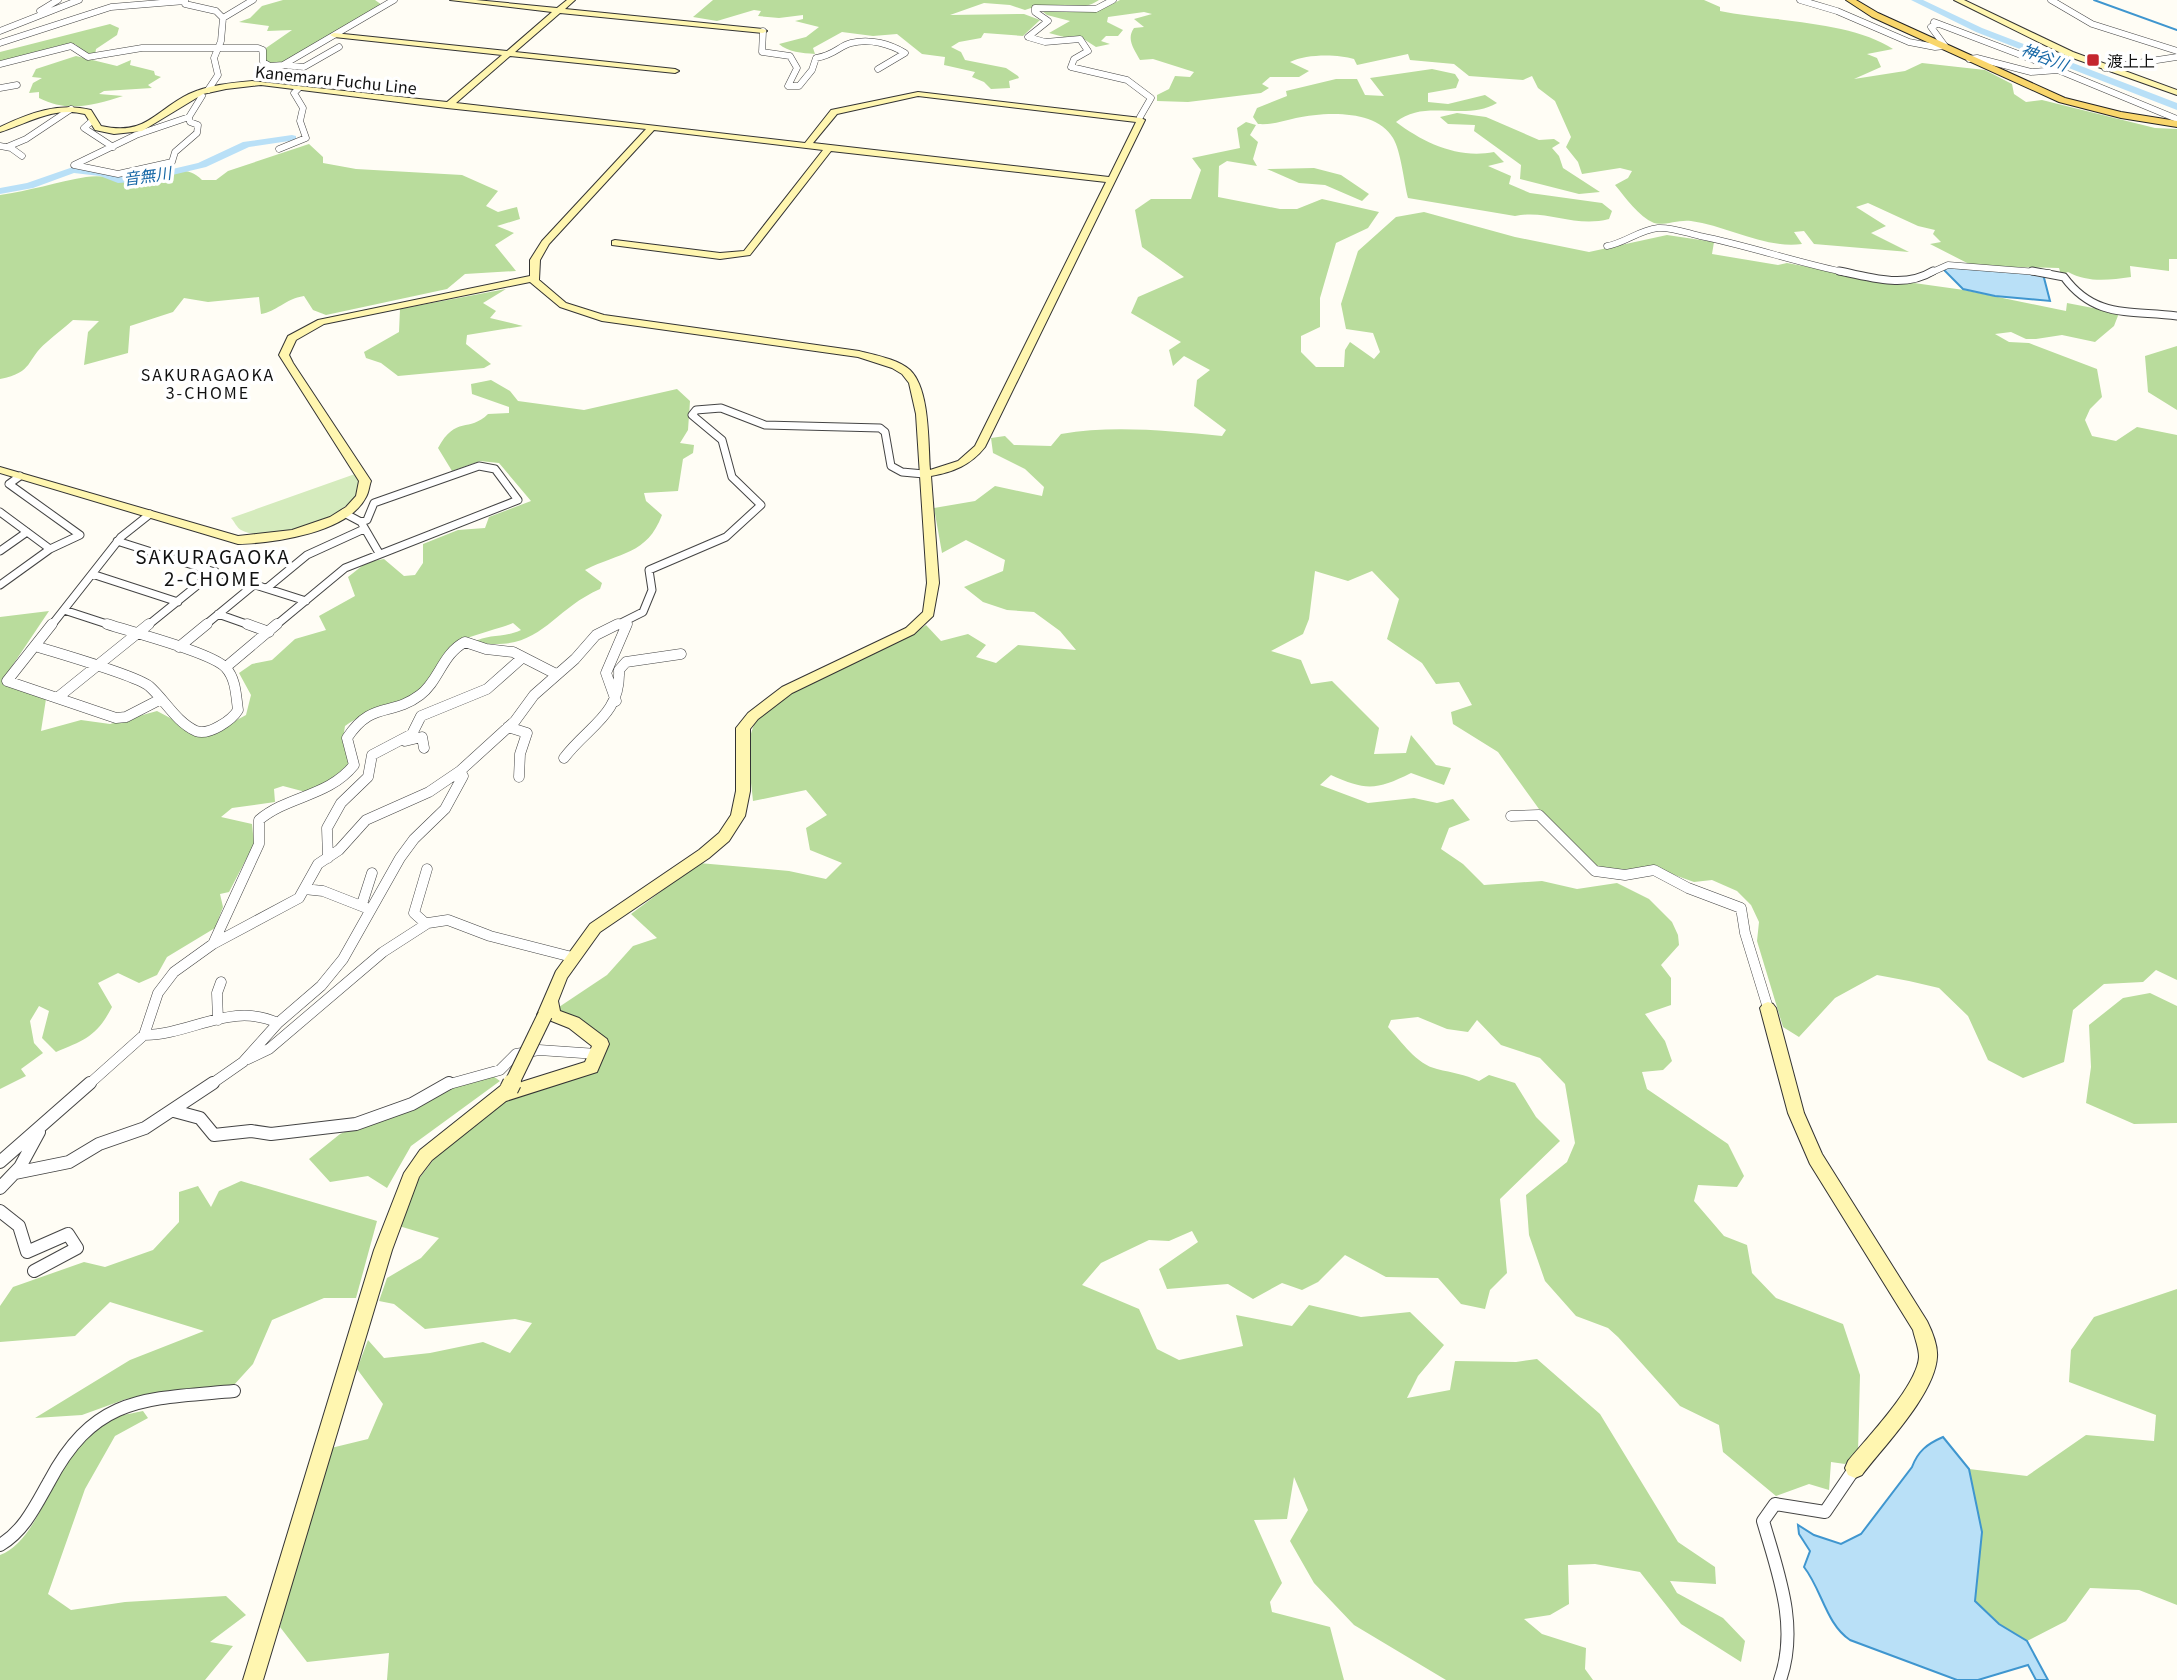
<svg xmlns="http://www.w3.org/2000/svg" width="2177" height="1680" viewBox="0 0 2177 1680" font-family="Georgia,'Noto Sans JP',serif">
<rect width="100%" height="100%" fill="#fffdf5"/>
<path fill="#d5ebbd" d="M355,474L362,487C348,518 272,546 241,530C237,528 234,521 231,518Z"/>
<path fill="#b9dc9c" d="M283,0H375L382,5L284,63L274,65L262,60L266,48L292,30L267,31L269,26L239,22L250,18L262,6Z
M713,0H1099C1076,16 1050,0 1025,10L1010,5L984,3L950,15L1024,14L1040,20L1023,36L984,33L981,38L959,42L951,47L961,52L965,60L1006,68L1018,76L1019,78L1009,81L1010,88L991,89L984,82L972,77L975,72L944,65L945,57L922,54L897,34L873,36L842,32L813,48L815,54C802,53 788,52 779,44L806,37L819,27L795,21L803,19V15L779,18L758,16L761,11L754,10L717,21L693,17Z
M1120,0H1704L1720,7V11C1769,21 1852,21 1893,49L1867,54L1877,58L1881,67L1854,79L1905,71L1922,63L1985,70L2012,84L2014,94L2026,102L2042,100L2155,128L2177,129V259H2169V271L2130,266L2131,277C2109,280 2088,283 2068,272L2061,275L2059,268L1973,266L1930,244L1941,242L1933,234L1935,230L1918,226L1868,203L1856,207L1886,226L1871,233L1909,252L1814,244L1804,231L1794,232L1802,244C1765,249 1728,226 1691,221C1680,219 1663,226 1654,223C1638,216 1626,198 1615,185L1628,178L1632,171L1620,168L1582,174L1578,162L1566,147L1571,137L1555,101L1538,88L1532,76L1523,80L1469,76L1454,64L1410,60L1408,54L1357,65L1354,59C1337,54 1306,54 1290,62L1309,71L1299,77H1270L1262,84L1269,88L1261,93L1188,102L1157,101V95L1169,89L1175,76L1190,77L1194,72L1153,59L1140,60C1134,49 1126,39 1134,28L1144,27L1134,19L1152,14L1144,12L1108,17L1107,22L1123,30L1118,36H1106L1101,41L1110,44L1096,47L1079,36L1064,37L1049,33L1070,21L1047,15L1042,11L1104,8Z
M110,24L119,28L117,35L96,49L95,55H88L75,44L57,46L0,63V52Z
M76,56L117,66L131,60L130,65L154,71L155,75L161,77L148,85L152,88L104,91L99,94L123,96C94,105 68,113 39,98V92L29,93L33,83L42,78L32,77L36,69Z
M1432,69L1455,74L1459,80L1456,88L1428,93V102L1448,104L1485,95L1497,103C1465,122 1425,98 1396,122C1424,143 1458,159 1494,152L1504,162L1488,166L1511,176L1509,184L1530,193L1602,203L1612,211L1609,219C1574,228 1547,209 1515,216L1408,198C1404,183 1401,151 1393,138C1376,109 1325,112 1296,118C1282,121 1273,125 1258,124L1253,117L1257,108L1287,96L1286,91L1336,79H1357L1365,95L1384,96L1370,78Z
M1457,113L1486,117L1539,140L1554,139L1560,143L1552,148L1559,156L1563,168L1600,192L1579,194L1520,179L1521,165L1474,131L1475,125L1448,124L1440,117Z
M1246,122L1256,125L1250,135L1258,142L1253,159L1257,166L1227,161L1219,166L1218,197L1280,209H1297L1322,199L1379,212L1368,228L1336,243L1320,298V327L1301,336V352L1316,367H1344L1345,350L1350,342L1374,359L1380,352L1373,333L1346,329L1341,304L1358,251L1396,217L1424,212L1515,237L1589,252L1667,235L1714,242L1712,254L1778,265L1787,263L1895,283H1914L1964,290L2066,311L2067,303L2119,313L2114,326L2095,342L2062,335L2036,339H2026L2011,332L1995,334L2009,342L2029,343L2097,369L2102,397L2090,409L2085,420L2092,436L2116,441L2137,427L2177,435V980L2156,970L2143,982L2104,984L2073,1010L2064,1062L2023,1078L1988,1060L1968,1016L1939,988L1909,981L1877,975L1835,998L1799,1037L1783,1027L1757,941L1759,922L1751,905L1737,891L1712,880L1694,882L1652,867L1623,871L1593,867L1539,809L1498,752L1453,724L1451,712L1472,705L1459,682L1436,684L1422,663L1387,639L1399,599L1372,571L1348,581L1315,571L1309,619L1303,634L1271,651L1301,660L1311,684L1332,681L1379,728L1374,754L1406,753L1411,735L1436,765L1451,768L1444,785L1411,773C1377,790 1366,791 1331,775L1320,785L1368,803L1414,798L1437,803L1453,799L1470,820L1449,828L1441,849L1463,864L1484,885L1542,881L1577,889L1617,883L1649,899L1672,922L1678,935L1679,945L1661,965L1671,978V1005L1645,1014L1665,1041L1672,1061L1663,1070L1642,1072L1647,1089L1728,1144L1744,1176L1737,1187L1698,1185L1694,1201L1724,1236L1747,1245L1752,1273L1776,1298L1843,1324L1860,1375L1858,1452L1845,1464L1831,1462L1829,1490L1809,1484L1776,1496L1723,1452L1719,1425L1680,1406L1618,1337L1608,1328L1576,1316L1545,1281L1529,1235L1526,1195L1567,1162L1575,1143L1565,1084L1540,1058L1501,1045L1477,1020L1468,1032L1447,1029L1418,1017L1391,1020L1388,1027C1402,1042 1416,1064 1437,1069C1453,1073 1464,1074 1479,1081L1489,1075L1515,1083L1536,1117L1560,1141L1500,1199L1507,1273L1490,1290L1485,1309L1461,1304L1438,1278L1386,1277L1345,1255L1318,1282L1302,1290L1282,1283L1253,1299L1228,1284L1167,1289L1159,1269L1198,1242L1192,1231L1169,1241L1149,1240L1101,1263L1082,1285L1139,1309L1157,1349L1179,1360L1243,1346L1236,1315L1292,1326L1309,1305L1361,1317L1410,1312L1444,1345L1418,1376L1407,1398L1450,1390L1455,1361L1516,1362L1537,1359L1600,1414L1678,1542L1715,1567L1716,1584L1670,1581L1677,1593L1723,1618L1745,1641L1741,1662L1681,1624L1640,1572L1595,1564L1568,1565L1569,1604L1550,1615L1524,1619L1542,1634L1586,1648L1585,1669L1593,1680H1446L1354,1625L1314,1583L1290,1541L1308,1510L1294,1477L1287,1519L1254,1520L1282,1583L1270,1602L1272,1612L1330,1627L1344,1680H387L389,1653L307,1662L280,1627L301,1541L331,1448L368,1439L383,1404L357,1369L368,1340L384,1358L430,1353L483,1342L510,1353L532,1323L515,1319L425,1329L394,1304L379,1301L387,1278L421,1258L439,1238L399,1226L412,1188L434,1159L458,1139L514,1094L596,1068L605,1042L556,1009L607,975L633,946L657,938L631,914L699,863L789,871L826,879L842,863L810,850L806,828L827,815L806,790L753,801C751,776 743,744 756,721C776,686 888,655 926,625L941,641L968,634L986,645L976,657L996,663L1018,645L1076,650L1060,631L1034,612L1007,610L983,602L964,587L1003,571L1005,560L966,540L942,553L934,508L975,501L995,486L1042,496L1044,487L1025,469L993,453L991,438L1005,436L1014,445L1051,446L1061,434C1113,425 1169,431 1222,436L1226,430L1194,406L1197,380L1210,370L1184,356L1173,366L1169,350L1181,342L1131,313L1138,297L1184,277L1142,247L1135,210L1151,199H1191L1201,170L1192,158L1240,148L1237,128Z
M309,144L323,157V163L356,169L462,175L498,191L486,206L498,212L517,207L520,219L497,226L514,233L495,245L516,271L465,274L447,289L326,315L313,310L304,296C285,299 276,312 261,314L259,297L208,302L184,298L173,312L130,326L128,353L84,365L88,332L99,321L73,320C64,328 56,334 47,342C25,360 35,372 0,379V195C29,191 57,182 86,177C103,174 118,180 135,178C158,176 184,161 202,180H216L228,171Z
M1314,168L1341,175L1369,194L1362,201L1325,185L1299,183L1267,169Z
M506,289L483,303L496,311L490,318L523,326L467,335L466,344L491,364L484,368L398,376L381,363L366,358L364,352L399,332L400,309Z
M2177,346V410L2148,392L2145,356Z
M491,380L510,391L518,401L584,410L677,389L690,401L688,430L680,443L694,445L693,453L683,459L678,491L644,493L646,501L662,515C647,555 620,552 585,570L602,583L600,589C548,612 541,654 474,642C487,634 505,638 521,630L513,623C499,629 455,639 449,648C441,659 437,676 427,686C407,706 369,707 345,726L343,739L350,769L317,795L283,786L274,789L275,802L232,808L221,817L252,824L254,844L229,892L220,894L223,907L215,928L167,957L157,975L139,983L118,973L98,983L112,1007C97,1036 85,1040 56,1052L42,1038L49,1011L39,1006L30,1021L34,1043L43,1053L21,1069L26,1076L0,1089V617L49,611L2,681L46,699L41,731L81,720L110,724L157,711L206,737L246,715L251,695L239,673L252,664L272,660L295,639L326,630L319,616L355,596L348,577L367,562L384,559L404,576L415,575L423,563V544L458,530L485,528L489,517L531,501L499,463L480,461L452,471L438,448C456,415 469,433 488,414L509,413V407L472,394L471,384Z
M2150,993L2177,1006V1123L2134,1124L2086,1103L2091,1067L2089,1025L2123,998Z
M493,1076L500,1081L411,1146L387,1188L368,1176L330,1182L309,1159L340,1134L452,1087Z
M241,1181L377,1221L356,1298H324L272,1320L253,1364L233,1386L126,1399L82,1415L35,1418L130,1360L204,1331L110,1302L75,1336L0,1342V1306L13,1287L84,1262L105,1267L153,1250L179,1222V1192L198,1186L211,1207L219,1191Z
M2177,1289V1605L2139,1590L2090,1588L2066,1621L2027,1641L1999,1625L1975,1601L1982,1532L1969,1469L2027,1476L2086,1435L2154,1441L2156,1415L2069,1382L2071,1350L2094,1317Z
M143,1411L148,1418L115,1436L85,1489L48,1594L71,1610L125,1602L226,1596L246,1615L210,1642L233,1646L205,1680H0V1555C43,1540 57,1447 101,1422C112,1416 130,1414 143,1411Z"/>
<path fill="#b9e0f7" stroke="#3f96cf" stroke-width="2" d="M1946,267L2043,274L2050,301L1995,296L1963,289L1943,269Z
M1943,1437L1969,1469L1982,1532L1975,1601L1999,1624L2027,1641L2048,1680H2036L2028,1665L1978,1680H1957L1850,1640C1826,1624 1822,1590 1804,1567L1810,1551L1799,1534L1798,1525L1814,1535L1841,1544L1861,1534L1912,1467C1918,1451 1927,1444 1943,1437Z"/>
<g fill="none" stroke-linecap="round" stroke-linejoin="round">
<path stroke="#3f96cf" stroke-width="2" d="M2094,0L2177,30"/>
<path fill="#b9e0f7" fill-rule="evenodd" d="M1911,0H1923L1982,28L2177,103V110L1976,32Z
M292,135L296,136V140L249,147L206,167L147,181L118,183L100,176L74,173L33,188L0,194V188L27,183L73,167L102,170L119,177L147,175L198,163L243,142Z"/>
<defs>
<path id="street-far3" d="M185,0V4L216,11L223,18
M1113,0L1096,9L1035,8V12L1048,21L1028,37L1045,42L1080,39L1088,51L1074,59L1071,67L1127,80L1151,98L1140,117
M1800,0L1837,11L1909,42L1935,47L1945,46L1931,27L1937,24
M2051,0L2092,24L2177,51
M40,11L58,0
M223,18L253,0
M1934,22L2055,68
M0,31L79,0
M763,31L762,52L790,56L797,68L788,86H799L812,70L816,58C835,55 839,46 851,43C870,38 890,44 905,53L878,69
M0,43L111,7L185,1
M1969,59L1977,58L2031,72L2058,70L2177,119
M0,64L71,46L88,57L142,48H258L263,50V62L270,66L283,65L394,0
M283,65L304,67L339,47
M2105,68L2177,57
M0,88L17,85
M208,90L218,75L214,58L221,41L223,18
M189,117L190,122L198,125L197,133L175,152L172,162L118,174L74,165L136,135Z
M189,117L202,96L198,94
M93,120L84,128L113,147
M0,146L11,148L22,156
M7,147L26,139L71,109
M279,149L306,138L300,121L303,108L294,93L298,89
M1607,246C1625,243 1639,230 1658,228C1671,227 1687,233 1700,236C1750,246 1798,263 1848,273
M1930,273L1948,265L2049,273"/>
<path id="street-far2" d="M1839,271C1871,277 1904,289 1933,271
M2032,271L2064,277C2095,319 2130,310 2177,316
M0,512L50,549
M344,513L361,522L379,553
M117,541L306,601
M0,551L27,532
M92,574L178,602
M0,585L50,549L80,535L9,484L20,476
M267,588L307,555L364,529
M64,610L113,626
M218,614L252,626
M51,626L121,537L150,514
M147,626L215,571
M204,626L255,584
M275,626L345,568L518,500L495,469L479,466L374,503L367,520L361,522
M615,626L643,612L652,590L649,570L726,537L761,505L732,477L722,440L692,415L696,410L721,408L765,425L880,428L885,432L891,466L902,472L924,474
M626,626L628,621"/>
<path id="street-far1" d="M52,624L7,681L116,718L126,717L161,699
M247,624L269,632
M35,646C57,653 135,675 149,686C165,700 176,722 196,731C209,736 232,720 238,710C236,696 236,679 226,668C213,653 131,632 107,624
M179,647L207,624
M226,667L277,624
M57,698L149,624
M616,701L606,673L627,624
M508,727L527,733L520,754L519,777
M405,741L422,737L424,748
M564,758C588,726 621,715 619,670L626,662L681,654
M1511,816L1539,815L1595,871L1625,875L1654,870L1688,888L1741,908L1745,933L1768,1008
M328,858L327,828L341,803L368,777L372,755L412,734L421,716L487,689L522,658
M304,889L323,891L369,909
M362,904L372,873
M424,922L414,913L427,869
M213,944L259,844V820C289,795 328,797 354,765L347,738C372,700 391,717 420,695C439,681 442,654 465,642L486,649L513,652L556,674
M218,1020L217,993L221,982
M144,1035C191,1035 231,1001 278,1023
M248,1059L269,1049L383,952L428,923L448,920L490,936L572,957
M88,1085L144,1035L158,993L174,972L213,944L299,898L318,864L339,850L366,820L429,792L460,771L515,721L534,695L575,659L596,635L618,624
M210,1085L243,1062L278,1023L321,986L343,959L400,858L414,839L445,809L463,776L460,771
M446,1085L500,1070L516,1054L539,1050L597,1054"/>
<path id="street" d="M174,1111L200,1118L214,1135L251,1131L271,1134L356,1124L412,1104L449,1083
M0,1162L90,1083
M15,1173L69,1162L99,1144L145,1128L213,1083
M0,1188L20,1167L39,1132
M0,1211L19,1226L27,1252L68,1234L77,1248L34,1271
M0,1545C24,1531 36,1505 49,1482C95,1395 145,1399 234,1391
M1780,1680C1799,1626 1778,1573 1763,1521L1775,1504L1825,1512L1855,1468"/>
<path id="secondary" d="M450,0H476L557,8L567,0H575L565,9L763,29L767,31L763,33L560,13L515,52L675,69L679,71L675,73L510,56L456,103L805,143L831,110L918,92L1141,118L1145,120L985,447C971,465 953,472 931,476L939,583L933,616L914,634L792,693L758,719L750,729V791L745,816L729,841L709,858L600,932L567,978L558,1001L560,1011L579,1018L607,1039L609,1044L597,1072L506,1101L432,1160L419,1177L392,1250L263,1680H243L374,1250L404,1173L420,1150L503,1084L509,1082L515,1084L585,1062L592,1046L569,1028L549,1020H540L537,1015L556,971L590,924L699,850L719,833L731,815L736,791V728L748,713L782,687L906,628L923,612L927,583L916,414L909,383L902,374L892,368L858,357L602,321L560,307L530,282L324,324L296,340L289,355L293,363L371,481C369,486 369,492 366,497C348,533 274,543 238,544L0,473V467L238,536L292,530L330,517L346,507L356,496L359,481L279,355L288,336L318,320L530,276V260L542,241L646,129L447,108L261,85L226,89L203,94L142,131L114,134L95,130L85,114C53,106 29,123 0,132V127C30,113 58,102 91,110L101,126C146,136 153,112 189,94C208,85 231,83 252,81L447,102L502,55L334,37L330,35L334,33L507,51L552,12ZM918,96L1136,122L1109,177L813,143L837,114ZM654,130L823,150L744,251L720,253L615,240L612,241V245L720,259L750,255L831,151L1106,182L975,446L958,461L930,470C928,443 930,389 910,370C898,359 874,355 859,351L604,315L566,303L539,280L540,260L549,244Z
M1954,0H1964L2073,52L2177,90V95L2067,56Z
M1768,1002L1773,1004L1776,1008L1804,1113L1822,1154L1927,1321C1932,1331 1938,1346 1937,1357C1935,1394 1884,1446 1862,1475L1855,1478L1848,1475L1845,1468L1848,1461C1867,1438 1917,1386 1919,1357C1919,1348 1915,1339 1913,1330L1810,1164L1788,1113L1760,1008L1763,1004Z"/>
<path id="primary" d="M1846,0H1856L1878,13L2065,98L2121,112L2177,121V127L2121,118L2059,102L1872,17Z"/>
</defs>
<use href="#street-far3" stroke="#444" stroke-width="7"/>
<use href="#street-far2" stroke="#444" stroke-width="9"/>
<use href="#street-far1" stroke="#444" stroke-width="11"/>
<use href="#street" stroke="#444" stroke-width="14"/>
<use href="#secondary" stroke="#333" stroke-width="2"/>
<use href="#primary" stroke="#222" stroke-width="2"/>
<use href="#street-far3" stroke="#fff" stroke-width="6"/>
<use href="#street-far2" stroke="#fff" stroke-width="7"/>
<use href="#street-far1" stroke="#fff" stroke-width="10"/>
<use href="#street" stroke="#fff" stroke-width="12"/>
<use href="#secondary" fill="#fff6b0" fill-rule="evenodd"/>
<use href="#primary" fill="#f9d66b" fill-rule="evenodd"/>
<defs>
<path id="secondary-bridge-far1" d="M511,1085L545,1015"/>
<path id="secondary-bridge" d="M509,1089L512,1083"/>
</defs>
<use href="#secondary-bridge-far1" stroke="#333" stroke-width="16" stroke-linecap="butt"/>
<use href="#secondary-bridge" stroke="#333" stroke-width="20" stroke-linecap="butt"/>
<use href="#secondary-bridge-far1" stroke="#fff6b0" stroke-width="14"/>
<use href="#secondary-bridge" stroke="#fff6b0" stroke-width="18"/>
</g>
<rect fill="#c4262e" stroke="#fff" stroke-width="2.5" x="2086" y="53" width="14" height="14" rx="3.5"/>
<g text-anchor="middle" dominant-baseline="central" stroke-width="7" stroke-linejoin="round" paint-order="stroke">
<g font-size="16" font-style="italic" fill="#1768a6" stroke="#fff">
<text transform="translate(2045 56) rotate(21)">神谷川</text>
<text transform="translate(147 175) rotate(-8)">音無川</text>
</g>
<g font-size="16" fill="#111" stroke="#fff" text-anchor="start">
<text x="2107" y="60">渡上上</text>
</g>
<g font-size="16" fill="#111" stroke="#fff">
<text transform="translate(336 79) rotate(6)">Kanemaru Fuchu Line</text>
</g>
<g font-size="16" letter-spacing="2" fill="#111" stroke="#fff">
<text x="208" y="374">SAKURAGAOKA<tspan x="208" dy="18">3-CHOME</tspan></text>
</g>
<g font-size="19" letter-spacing="2" fill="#111" stroke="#fff">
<text x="213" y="555">SAKURAGAOKA<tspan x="213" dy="22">2-CHOME</tspan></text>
</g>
</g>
</svg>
